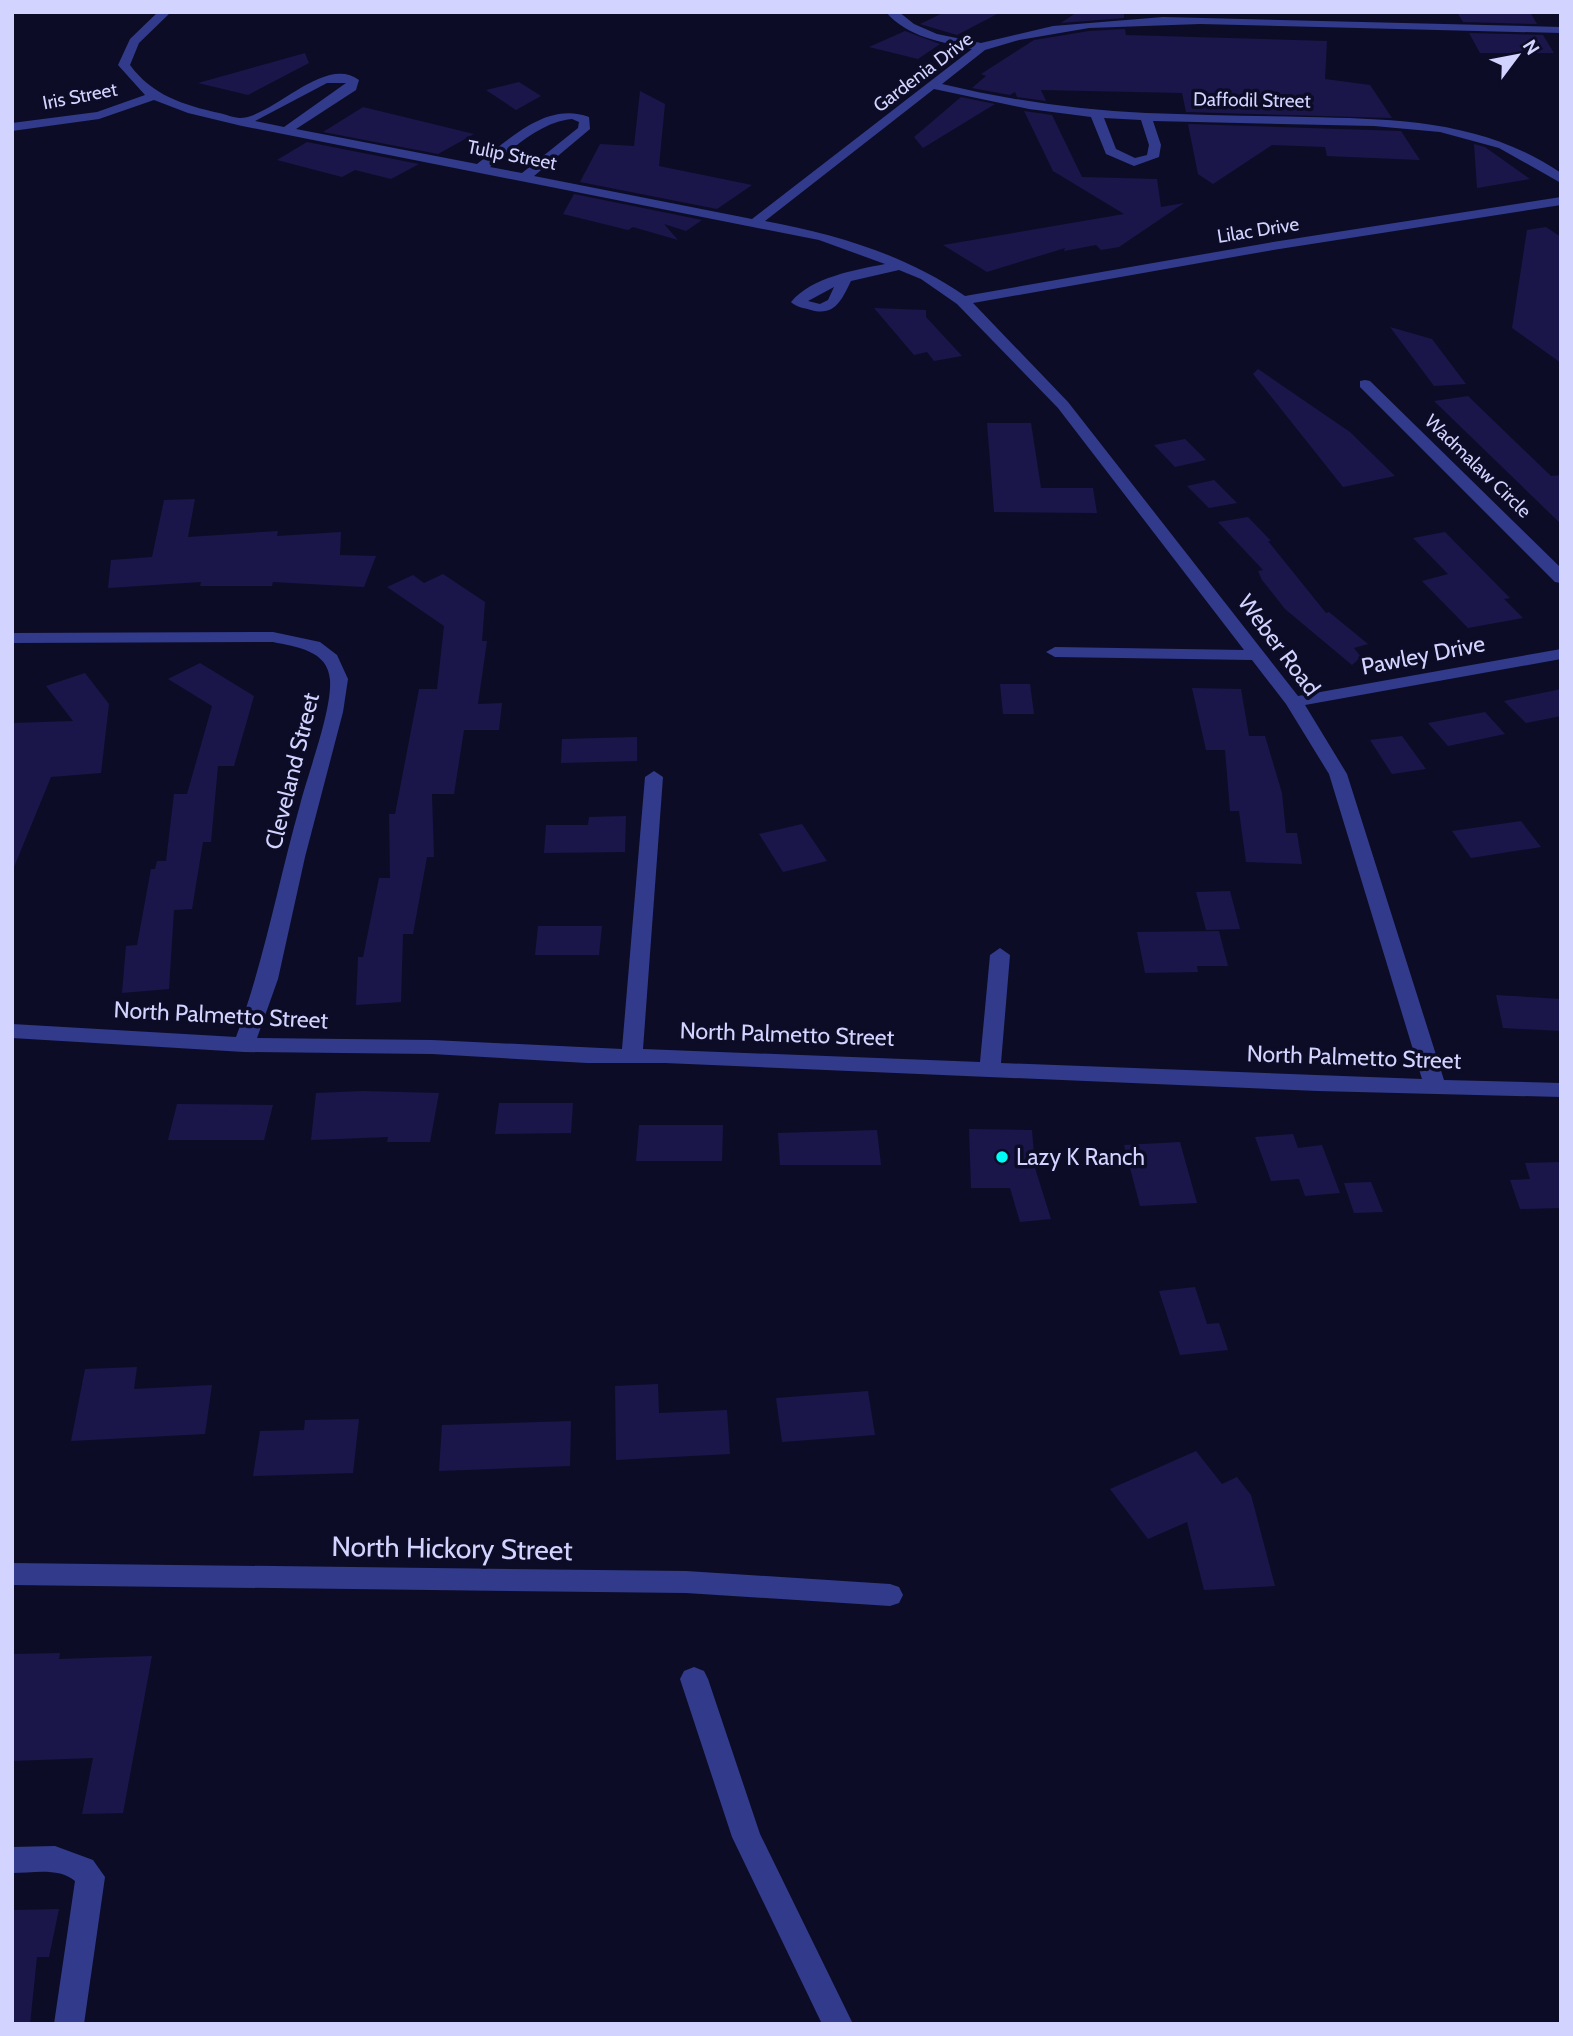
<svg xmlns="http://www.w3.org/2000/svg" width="1573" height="2036" viewBox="0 0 1573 2036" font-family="Cabin,sans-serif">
<rect width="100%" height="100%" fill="#0d0c27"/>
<path fill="#1a164a" d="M945,12H1001L957,35L920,24Z
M1077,12H1124V18L1061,23Z
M1457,12H1530L1537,24L1463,22Z
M1125,29L1126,35L1327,41L1325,79L1370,85L1392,118L1186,112L1182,93L1041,90L1046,101L1017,97L1015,92L1010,95L972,88L986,76L981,74L1034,40L1089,31Z
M905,31L940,44L918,59L869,47Z
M1469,33L1543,35L1554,53H1480Z
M305,53L309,63L248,95L198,83Z
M519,82L541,96L516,110L486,90Z
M640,91L665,104L659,166L752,185L717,209L580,182L600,144L634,146Z
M961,97L995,104L923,148L914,137Z
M363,107L474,134L438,154L323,132Z
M1024,111L1052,115L1082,177L1157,179L1161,207L1184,203L1119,247L1101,250L1096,245L1064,251L1065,248L987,272L943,245L1124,214L1053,171Z
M1188,124L1401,131L1420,160L1327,156L1325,147L1272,145L1213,184L1198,174Z
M307,142L419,164L391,179L355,170L342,177L277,160Z
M1474,144L1485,147L1530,179L1477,188Z
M574,194L702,220L686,231L664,224L678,240L633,227L628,230L563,214Z
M1546,227L1561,237V363L1512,328L1527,230Z
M874,308L926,310V317L962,356L934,361L927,352L914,355Z
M1390,327L1432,339L1466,384L1434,386Z
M1258,369L1350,432L1395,476L1343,487L1253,374Z
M1468,396L1551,476L1561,475V524L1434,401Z
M987,423H1031L1041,488H1093L1097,513L994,512Z
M1185,439L1206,460L1175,467L1154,445Z
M1214,480L1237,503L1209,508L1187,486Z
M195,499L188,537L278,531L277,536L341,532L340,555L376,556L364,587L273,582L272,586H200L201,582L108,588L111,560L152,557L164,500Z
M1248,517L1271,541H1268L1326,613L1329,612L1368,644L1354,648L1361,657L1352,665L1285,609L1262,580L1258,571L1263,570L1218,522Z
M1445,532L1510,598L1504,599L1523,618L1468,628L1422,581L1448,574L1413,538Z
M443,574L485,602L482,641H487L478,704L502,703L499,730H464L454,794H432L434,857H427L413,934H403L401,1002L356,1005L358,957H363L379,878H390L389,814H395L419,689H437L444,626L387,587L413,575L424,583Z
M200,663L254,696L234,766H218L211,842H203L192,909L174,910L169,989L122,993L126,946L137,945L151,869H155L157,861H166L174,794H187L212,706L168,679Z
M85,673L109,704L101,773L51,777L12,872V723L73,721L46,686Z
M1000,684H1030L1034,714H1003Z
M1192,688L1241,689L1249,736H1265L1282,793L1286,833H1297L1302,864L1246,862L1239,811H1230L1225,750H1206Z
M1561,689V716L1526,723L1504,701Z
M1485,712L1505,734L1448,746L1428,723Z
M1402,736L1426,769L1392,774L1370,740Z
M637,737V761L561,763L562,739Z
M626,816L625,852L544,853L546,825H588L589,817Z
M1521,821L1541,847L1471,858L1452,831Z
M802,824L827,861L783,872L759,834Z
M1230,891L1240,929L1206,930L1196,892Z
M538,926H602L599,955H535Z
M1219,931L1228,966H1197L1198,972L1145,973L1137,932Z
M1496,995L1561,999V1031L1503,1028Z
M363,1091L439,1093L430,1142H387L388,1137L311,1140L316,1093Z
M499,1103H573L571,1133L495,1134Z
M177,1104L273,1105L264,1140H168Z
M639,1125H723L722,1161H636Z
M969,1129L1032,1130L1035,1168L1051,1219L1020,1222L1010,1188H971Z
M877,1130L881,1165H780L778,1133Z
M1293,1134L1298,1148L1322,1145L1340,1193L1305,1196L1299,1179L1271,1181L1255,1137Z
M1180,1142L1197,1203L1140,1206L1124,1145Z
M1561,1162V1208L1520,1209L1510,1180L1530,1179L1525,1163Z
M1371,1182L1383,1212L1354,1213L1344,1183Z
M1195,1287L1207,1324L1219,1323L1228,1350L1180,1355L1159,1291Z
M137,1367L134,1389L212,1385L205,1434L71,1441L85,1369Z
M658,1384L659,1413L727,1410L730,1454L616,1460L615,1386Z
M868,1391L875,1435L782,1442L776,1398Z
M359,1419L353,1473L253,1476L260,1431L304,1430L305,1420Z
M571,1421L570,1466L439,1471L442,1425Z
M1196,1451L1222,1484L1237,1477L1251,1495L1275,1586L1204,1590L1187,1522L1148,1539L1110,1489Z
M60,1653L59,1659L152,1656L123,1813L82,1814L93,1758L12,1761V1654Z
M59,1909L49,1957H37L30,2024H12V1910Z"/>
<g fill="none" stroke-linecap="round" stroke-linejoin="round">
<path fill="#323b8b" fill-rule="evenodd" d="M158,12H171L139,43L130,65C152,95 183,105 219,113C225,114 234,118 240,118C273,117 325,54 359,80L356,90L296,129L477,164C509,140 546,101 589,117L590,129L534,176L752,219L972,49C941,42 907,37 886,12H899L914,24L937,34L981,43L1053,26L1163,17L1561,27V33L1200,24L1089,28L1019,40L985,50L942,84C1009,100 1077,110 1146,113C1200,115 1253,116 1306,117C1396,119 1483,120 1561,173V183L1499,148L1440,132L1374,126L1153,121L1161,145L1159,157L1134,166L1106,154L1091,117L1029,109L934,89L765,221C838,235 904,254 965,296L1273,242L1561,197V205L1273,250L973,303L1068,402L1298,696L1561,649V659L1305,705L1347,774L1444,1080L1561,1083V1097L1318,1091L665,1063H587L432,1054L244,1052L12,1038V1024L236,1037C264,962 278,883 300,805C308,773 332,711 330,680C328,650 296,647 273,642L12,643V633L273,632L320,642L337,655L348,679L343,712L305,857L278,979L257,1038L432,1040L622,1049L645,777L654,771L663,777L643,1049L980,1062L990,955L1000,948L1010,955L1001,1063L1422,1079L1329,774L1286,704L1252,660L1055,657L1046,652L1055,647L1244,650L1058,408L957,304L921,279L899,270L851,281C842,299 835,317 811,310C804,308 796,307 791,302C812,277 855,270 885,264L819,240L242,126L188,113L154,100L99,119L12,131V123L97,112L145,95L118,65L130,39ZM327,83H346L284,127L255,121ZM1104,118L1141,120L1149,145L1147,155L1135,158L1116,149ZM572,119L579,122L578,128L522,173L490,167C514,148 540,122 572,119ZM834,287L828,300L820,304L808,301Z
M1365,380L1370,381L1561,568V583L1555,582L1360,387V381Z
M12,1563L686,1571L890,1584L899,1587L903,1595L899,1603L890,1606L686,1593L12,1585Z
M694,1667L704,1671L708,1679L760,1834L853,2024H822L732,1837L680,1679L684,1671Z
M55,1846L93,1860L105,1877L84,2024H54L75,1881C59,1867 32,1873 12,1873V1847Z"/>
</g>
<circle fill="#00fdf5" stroke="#0d0c27" stroke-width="2.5" cx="1002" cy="1157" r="7"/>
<g text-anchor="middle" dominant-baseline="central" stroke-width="7" stroke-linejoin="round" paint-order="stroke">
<g font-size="19" fill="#d2d3ff" stroke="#0d0c27">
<text transform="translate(923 72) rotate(-37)">Gardenia Drive</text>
<text transform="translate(80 96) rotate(-11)">Iris Street</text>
<text transform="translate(1252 100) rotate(1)">Daffodil Street</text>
<text transform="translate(512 155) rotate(11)">Tulip Street</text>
<text transform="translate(1258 230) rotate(-9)">Lilac Drive</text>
<text transform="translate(1478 466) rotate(44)">Wadmalaw Circle</text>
</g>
<g font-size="23" fill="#d2d3ff" stroke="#0d0c27">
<text transform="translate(1279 645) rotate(53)">Weber Road</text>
<text transform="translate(1423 655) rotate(-11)">Pawley Drive</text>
<text transform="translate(292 771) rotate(-76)">Cleveland Street</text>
<text transform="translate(221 1015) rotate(3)">North Palmetto Street</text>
<text transform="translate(787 1034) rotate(2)">North Palmetto Street</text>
<text transform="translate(1354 1057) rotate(2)">North Palmetto Street</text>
</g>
<g font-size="23" fill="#d2d3ff" stroke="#0d0c27" text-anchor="start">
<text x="1016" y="1157">Lazy K Ranch</text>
</g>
<g font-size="28" fill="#d2d3ff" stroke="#0d0c27">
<text transform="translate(452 1548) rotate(1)">North Hickory Street</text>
</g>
</g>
<rect width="1573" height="2036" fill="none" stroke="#d2d3ff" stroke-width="28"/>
<g transform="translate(1517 56) rotate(58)" stroke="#0d0c27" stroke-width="5" paint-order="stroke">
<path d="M0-5L12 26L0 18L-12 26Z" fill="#d2d3ff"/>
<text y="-10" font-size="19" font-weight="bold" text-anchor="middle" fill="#d2d3ff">N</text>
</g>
</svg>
